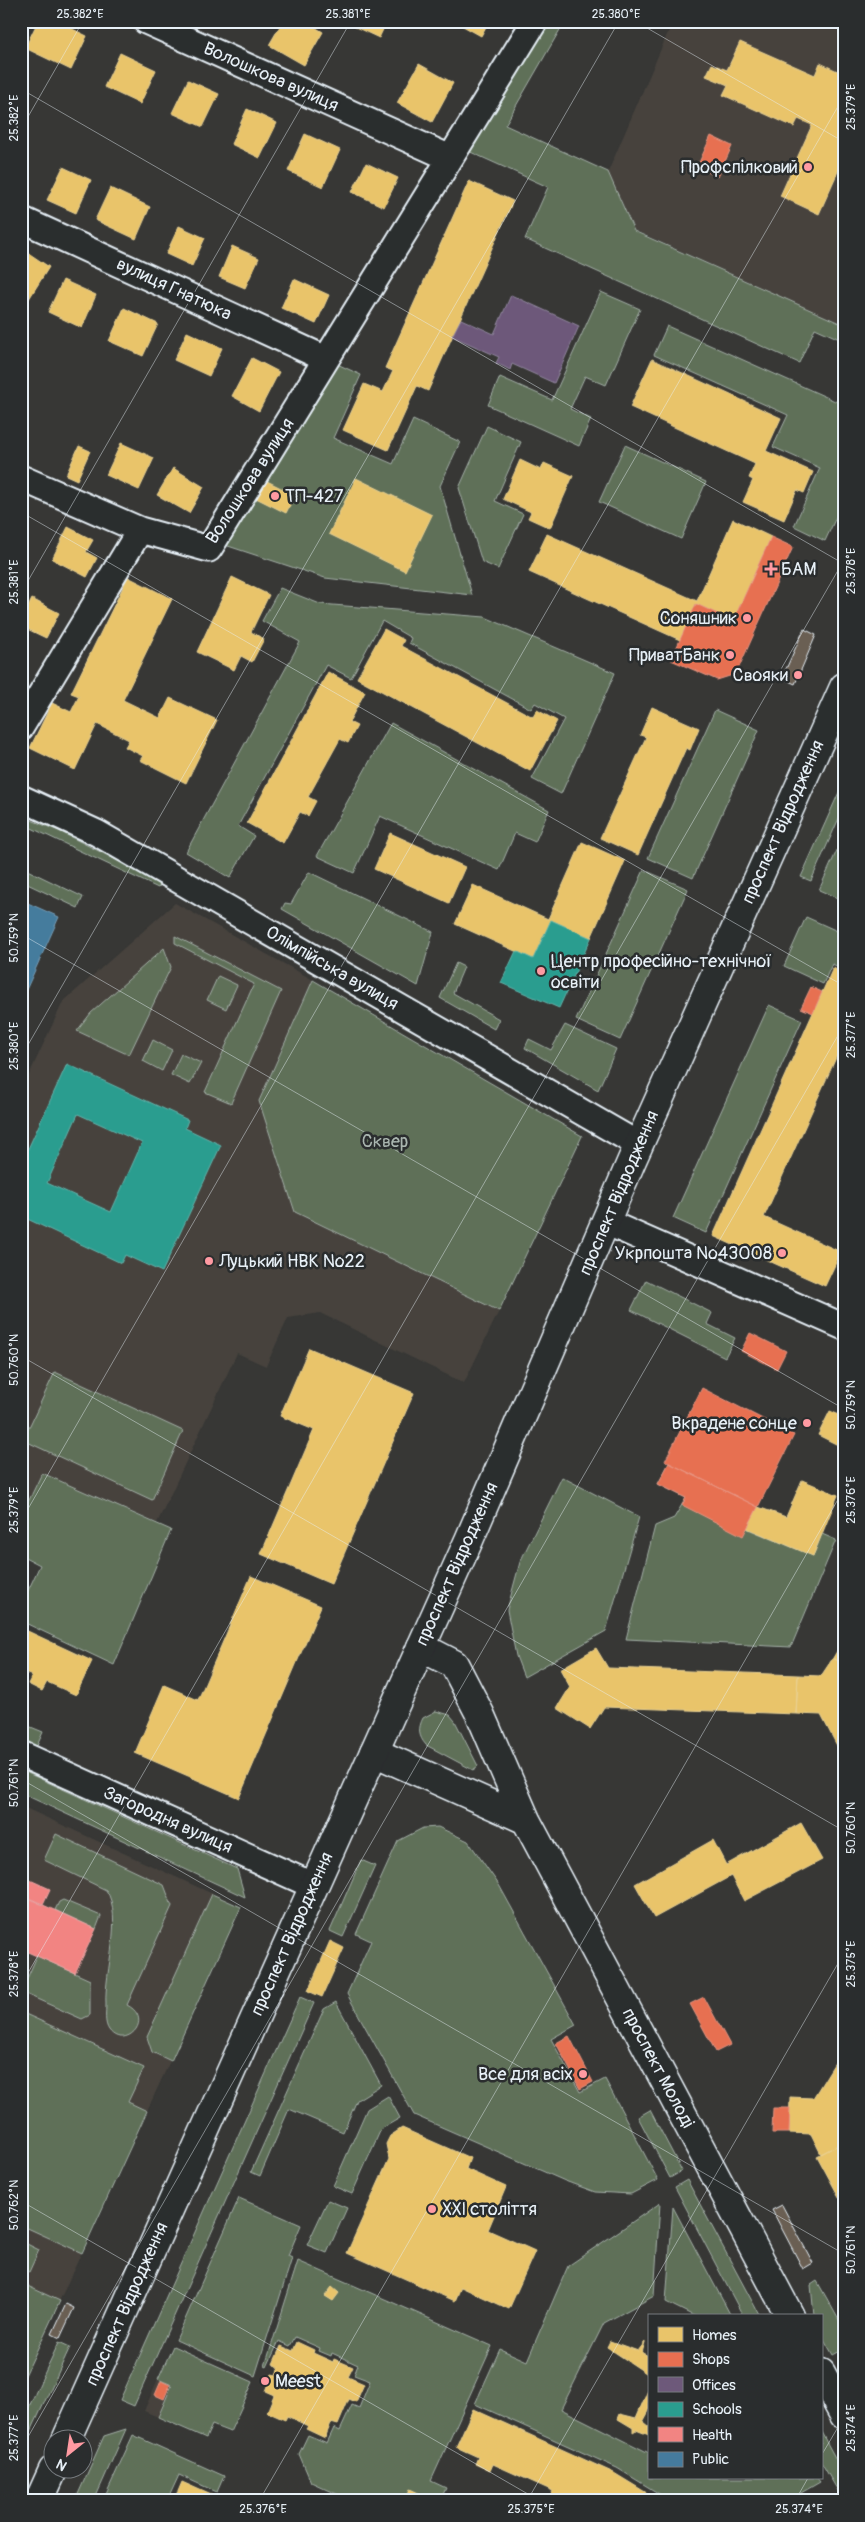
<svg xmlns="http://www.w3.org/2000/svg" width="865" height="2522" viewBox="0 0 865 2522" font-family="Pangolin,sans-serif">
<rect width="100%" height="100%" fill="#373735"/>
<filter id="ink" filterUnits="userSpaceOnUse"><feTurbulence type="fractalNoise" baseFrequency=".02" numOctaves="2"/><feDisplacementMap in="SourceGraphic" scale="10" xChannelSelector="R" yChannelSelector="G"/><feConvolveMatrix kernelMatrix="1 2 1 2 8 2 1 2 1" color-interpolation-filters="sRGB"/></filter>
<g filter="url(#ink)">
<path fill="#47433e" d="M673,21H844V325L634,230L608,172Z
M175,903L313,980L259,1101L295,1212L499,1311L464,1383L320,1313L288,1318L266,1366L237,1353L157,1523L42,1473L21,1517V1092L63,1002Z
M21,1806L241,1907L21,2384Z
M158,2379L172,2385L158,2417L144,2411Z"/>
<path fill="#5f6f58" stroke="#a4b0a8" d="M546,21H565L505,125L608,172L634,231L844,325V341L815,328L799,363L525,239L548,187L466,150Z
M601,292L640,309L606,385L585,376L570,409L591,419L579,446L488,405L500,377L552,400Z
M667,326L844,405V500L825,541L794,526L820,468L773,447L788,415L654,355Z
M335,363L361,375L333,438L393,464L413,420L460,442L440,486L472,595L325,578L222,544Z
M487,426L521,442L495,501L523,514L498,569L482,562L459,488Z
M625,445L706,482L681,539L599,502Z
M280,588L320,604L485,617L615,673L561,794L532,779L564,719L535,703L531,709L409,643L411,638L382,621L351,678L326,665L238,826L254,836L230,878L186,852L300,642L262,621Z
M715,710L759,730L693,878L648,858Z
M391,723L549,810L535,842L515,833L499,870L380,816L354,873L317,856Z
M844,781V807L811,881L801,877Z
M21,816L59,831L162,883L158,888L21,823Z
M844,835V901L819,890Z
M21,867L83,897L78,908L21,881Z
M644,870L688,889L620,1040L576,1020Z
M309,872L433,932L418,986L282,909L285,903L291,904Z
M806,917L844,934V969L832,964L823,984L784,966Z
M175,936L281,991L231,1103L205,1092L254,984L175,943Z
M164,948L171,967L129,1055L77,1031L91,1013Z
M456,963L464,967L453,993L499,1019L494,1029L440,998Z
M218,976L237,985L226,1009L207,1000Z
M313,980L582,1136L499,1311L295,1212L259,1101Z
M769,1005L802,1020L706,1233L673,1218Z
M565,1025L616,1049L598,1090L525,1048L529,1039L551,1050Z
M153,1040L172,1050L162,1071L143,1061Z
M181,1054L201,1063L190,1084L171,1075Z
M646,1280L712,1313L707,1324L735,1338L725,1357L631,1310Z
M55,1372L183,1431L152,1500L23,1440Z
M669,1463L758,1507L748,1529L813,1556L822,1534L836,1540L791,1647L626,1639L655,1526L674,1518L686,1498L658,1484Z
M42,1473L171,1530L114,1665L21,1621V1593L26,1595L40,1565L21,1555V1517Z
M562,1477L639,1517L606,1631L524,1677L516,1656L507,1610L520,1562Z
M436,1711L450,1715L455,1721L478,1766L473,1770L426,1745C418,1736 418,1728 423,1718Z
M21,1723L43,1732L36,1748L21,1742Z
M21,1770L237,1869L245,1897L21,1793Z
M438,1827L468,1841L478,1855L499,1885L576,2025L551,2039L580,2092L605,2079L658,2180L631,2194L595,2192L565,2181L414,2115L347,1994L371,1941L356,1934L398,1841L423,1828Z
M56,1834L164,1885L172,1906L127,2005C156,2020 124,2051 109,2030C104,2023 106,2012 106,2004C104,1972 124,1916 106,1890L44,1860Z
M361,1860L375,1866L343,1937L330,1931Z
M212,1894L241,1907L171,2061L152,2052L147,2037Z
M63,1900L101,1916L96,1929L55,1910L59,1902Z
M37,1956L90,1980V2015L82,2019L21,1992Z
M300,1997L314,2003L134,2406L120,2400Z
M336,2002L381,2085L357,2100L343,2132L289,2109L260,2176L251,2172L324,2009Z
M21,2012L144,2068L128,2102L147,2111L82,2253L21,2225Z
M388,2096L400,2118L381,2129L352,2194L333,2186L367,2109Z
M650,2110L682,2171L670,2178L638,2117Z
M687,2180L760,2316H743L675,2187Z
M239,2198L301,2225L288,2256L292,2258L255,2376L176,2340Z
M328,2200L347,2208L327,2253L307,2245Z
M660,2203L654,2296L604,2323L561,2409L649,2453V2478H817L820,2482L787,2501H671L617,2468L475,2404L500,2349L527,2361L568,2266Z
M673,2207L731,2316H694L666,2302Z
M21,2241L39,2250L29,2272L21,2268Z
M298,2261L492,2346L431,2481L446,2488L440,2501H352L311,2482L299,2454L308,2435L327,2443L334,2428L340,2431L352,2405L359,2408L370,2381L354,2375L358,2365L332,2353L331,2356L319,2351L320,2348L295,2337L290,2346L279,2341L267,2367L265,2366Z
M817,2281L844,2329V2349L833,2355L821,2334V2316H814L811,2285Z
M21,2283L60,2301L21,2384Z
M59,2342L70,2347L21,2453V2424Z
M173,2346L253,2382L230,2432L212,2425L206,2438L158,2417L172,2385L158,2379Z
M126,2429L94,2501H75L104,2436Z
M821,2432L844,2474V2501L821,2462Z
M133,2435L224,2476L217,2492L179,2475L167,2501H103Z"/>
<path fill="#e9c46a" stroke="#e9d295" d="M38,21H56L87,36L71,70L25,48Z
M283,21H305L323,32L304,65L269,45Z
M353,21H387L379,38L351,25Z
M454,21H489L481,36Z
M740,42L815,75L820,63L844,74V158L819,214L780,196L812,125L798,119L794,127L723,95L728,85L706,76L712,64L727,70Z
M120,53L156,70L140,104L104,87Z
M419,64L453,83L432,122L397,103Z
M188,80L219,94L203,127L172,113Z
M247,109L277,123L260,158L231,144Z
M305,134L340,150L323,187L288,171Z
M366,163L398,178L384,207L352,192Z
M63,167L91,180L76,213L47,200Z
M469,181L513,201L428,391L417,386L388,450L343,430L364,384L383,392L393,371L385,368Z
M110,188L150,207L136,239L95,220Z
M179,226L205,238L192,266L166,254Z
M232,246L259,258L245,288L219,277Z
M21,248L49,267L27,302L21,298Z
M294,279L329,295L316,324L281,308Z
M63,280L96,295L82,328L48,312Z
M124,308L158,324L143,356L109,341Z
M187,332L222,348L209,376L174,360Z
M252,358L279,372L259,411L232,396Z
M652,359L781,418L766,451L813,472L804,493L797,490L784,520L743,502L753,480L749,478L755,464L630,407Z
M121,443L154,458L139,490L106,475Z
M79,446L90,451L77,480L66,475Z
M520,460L541,470L544,463L573,476L550,528L528,518L531,512L503,499Z
M173,468L204,487L189,513L157,495Z
M356,478L432,515L405,571L329,534Z
M265,480L295,495L286,513L256,498Z
M733,519L771,537L733,621L696,604L680,640L529,572L547,534L697,601Z
M68,527L93,540L86,552L97,558L87,577L52,559Z
M128,577L172,599L123,700L160,718L170,698L217,720L186,783L140,760L143,756L125,747L129,740L97,724L75,770L30,748L52,703L71,712L79,696L71,693Z
M232,577L269,595L251,632L264,639L252,662L241,656L234,670L197,652Z
M32,599L59,613L46,638L21,626V621Z
M384,629L404,640L401,646L533,717L537,710L557,721L530,771L357,678Z
M328,672L365,692L349,722L357,726L348,743L340,739L308,797L316,801L308,816L300,812L283,843L247,823Z
M652,707L699,728L690,750L686,748L638,855L600,838L646,737L640,735Z
M390,833L465,867L449,903L374,869Z
M582,842L625,861L591,938L551,920L533,959L455,924L473,885L548,919Z
M833,968L844,973V1040L764,1217L841,1252L825,1286L713,1236Z
M309,1348L414,1393L331,1584L261,1554L314,1430L280,1416Z
M830,1411L844,1417V1448L818,1435Z
M802,1480L838,1495L813,1556L747,1528L758,1507L786,1517Z
M251,1576L321,1606L239,1798L135,1753L164,1685L198,1700Z
M21,1628L92,1661L76,1695L47,1682L42,1691L28,1684L32,1676L21,1671Z
M844,1639V1664L833,1658Z
M596,1648L608,1668L798,1675L796,1714L604,1707L590,1729L557,1708L570,1687L560,1669Z
M833,1658L844,1664V1759L821,1715L796,1714L798,1675L821,1676Z
M801,1823L822,1860L744,1901L731,1876L654,1918L635,1884L713,1840L726,1865Z
M330,1941L344,1948L322,1997L308,1991Z
M844,2048V2142L821,2154L811,2134L789,2133L790,2097L813,2098Z
M402,2128L470,2158L466,2169L506,2187L488,2230L535,2251L509,2309L461,2287L455,2301L347,2253L389,2159L386,2144L390,2136Z
M844,2142V2206L817,2156Z
M332,2287L339,2293L333,2301L325,2296Z
M610,2341L638,2351L645,2342L642,2353L649,2356V2375L607,2347Z
M297,2342L314,2350L313,2353L333,2362L334,2359L353,2367L348,2377L364,2384L356,2402L349,2399L338,2425L331,2423L325,2438L306,2429L308,2426L287,2416L285,2420L267,2412L274,2395L265,2391L272,2374L276,2375L279,2367L273,2364L281,2346L293,2351Z
M649,2388V2411L643,2422L649,2427V2435L636,2430L633,2432V2428L618,2419L620,2414L636,2418Z
M473,2409L614,2473L660,2501H576L569,2498L568,2501H554L549,2499L553,2491L493,2464L490,2471L475,2464L478,2457L456,2447Z
M182,2482L218,2498L216,2501H174Z
M410,2489L427,2497L425,2501H405Z"/>
<path fill="#e76f51" stroke="#e79683" d="M711,136L732,146L718,177L697,167Z
M771,537L793,547L736,674L717,680L671,660L696,604L733,621Z
M811,987L822,992L813,1013L801,1008Z
M750,1333L786,1351L777,1369L741,1351Z
M702,1388L794,1435L758,1507L665,1461Z
M669,1463L758,1507L743,1536L682,1505L686,1498L658,1484Z
M704,1997L730,2045L716,2052L690,2004Z
M569,2036L593,2082L580,2089L556,2043Z
M773,2108H790L789,2133H772Z
M161,2381L170,2385L164,2399L155,2395Z"/>
<path fill="#6d597a" stroke="#9287a0" d="M511,295L579,326L554,383L512,364L510,370L496,363L499,357L452,336L461,319L494,334Z"/>
<path fill="#2a9d8f" stroke="#63b6ae" fill-rule="evenodd" d="M551,920L591,938L559,1008L501,983L516,951L533,959Z
M67,1064L188,1120L185,1128L221,1145L162,1272L125,1255L121,1263L21,1216V1164ZM78,1114L142,1143L111,1212L47,1183Z"/>
<path fill="#f28482" stroke="#efa5a5" d="M21,1876L50,1889L43,1904L21,1895Z
M21,1895L96,1929L75,1973L21,1949Z"/>
<path fill="#457b9d" stroke="#769eb8" d="M21,900L59,917L21,1001Z"/>
<path fill="#6b5f52" stroke="#e8f1f8" d="M804,629L816,635L795,684L782,678Z
M782,2205L813,2263L803,2269L772,2210Z
M66,2304L74,2308L60,2338L52,2334Z"/>
<g fill="none" stroke-linecap="round" stroke-linejoin="round">
<defs>
<path id="minor" d="M146,21L450,158
M21,219L326,359
M21,478L140,530
M21,727L140,530L209,549L535,21
M21,798L97,833L639,1145
M606,1222L844,1327
M21,1754L314,1886"/>
<path id="tertiary" d="M421,1647L454,1664L480,1714L526,1820L790,2316
M374,1752L526,1820
M821,2373L844,2415"/>
<path id="secondary" d="M66,2440L469,1540L632,1160L844,687
M39,2501L53,2470"/>
</defs>
<use href="#minor" stroke="#e8f1f8" stroke-width="29"/>
<use href="#tertiary" stroke="#e8f1f8" stroke-width="31"/>
<use href="#secondary" stroke="#e8f1f8" stroke-width="31"/>
<use href="#minor" stroke="#2a2d2e" stroke-width="25"/>
<use href="#tertiary" stroke="#2a2d2e" stroke-width="28"/>
<use href="#secondary" stroke="#2a2d2e" stroke-width="28"/>
</g>
</g>
<path fill="none" stroke="#e8f1f8" stroke-width="1" stroke-opacity="0.45" d="M635,21L844,142M21,89L844,564M21,129L83,21M21,512L844,986M21,593L351,21M21,934L844,1409M21,1057L619,21M21,1356L844,1831M21,1521L844,96M21,1779L844,2254M21,1985L844,560M21,2201L540,2501M21,2449L844,1025M821,2456L844,2417M259,2501L844,1489M527,2501L844,1953M795,2501L808,2478"/>
<g fill="#ff9aa2" stroke="#2a2d2e" stroke-width="2">
<circle cx="808" cy="167" r="5"/>
<circle cx="275" cy="496" r="5"/>
<path d="M768.5 561.5h5v5h5v5h-5v5h-5v-5h-5v-5h5z"/>
<circle cx="747" cy="618" r="5"/>
<circle cx="730" cy="655" r="5"/>
<circle cx="798" cy="675" r="5"/>
<circle cx="541" cy="971" r="5"/>
<circle cx="782" cy="1253" r="5"/>
<circle cx="209" cy="1261" r="5"/>
<circle cx="807" cy="1423" r="5"/>
<circle cx="583" cy="2074" r="5"/>
<circle cx="432" cy="2209" r="5"/>
<circle cx="265" cy="2381" r="5"/>
</g>
<g text-anchor="middle" dominant-baseline="central" stroke-width="5" stroke-linejoin="round" paint-order="stroke">
<g font-size="18" fill="#e8f1f8" stroke="#2a2d2e">
<text transform="translate(271 77) rotate(24)">Волошкова вулиця</text>
<text transform="translate(174 289) rotate(25)">вулиця Гнатюка</text>
<text transform="translate(250 481) rotate(-57)">Волошкова вулиця</text>
<text transform="translate(783 822) rotate(-66)">проспект Відродження</text>
<text transform="translate(332 968) rotate(30)">Олімпійська вулиця</text>
<text transform="translate(619 1193) rotate(-67)">проспект Відродження</text>
<text transform="translate(457 1564) rotate(-66)">проспект Відродження</text>
<text transform="translate(168 1820) rotate(24)">Загородня вулиця</text>
<text transform="translate(292 1934) rotate(-66)">проспект Відродження</text>
<text transform="translate(658 2068) rotate(62)">проспект Молоді</text>
<text transform="translate(127 2304) rotate(-66)">проспект Відродження</text>
</g>
<g font-size="18" fill="#e8f1f8" stroke="#2a2d2e" text-anchor="end">
<text x="798" y="167">Профспілковий</text>
<text x="285" y="496" text-anchor="start">ТП-427</text>
<text x="781" y="569" text-anchor="start">БАМ</text>
<text x="737" y="618">Соняшник</text>
<text x="720" y="655">ПриватБанк</text>
<text x="788" y="675">Свояки</text>
<text x="551" y="961" text-anchor="start">Центр професійно-технічної<tspan x="551" dy="21">освіти</tspan></text>
<text x="772" y="1253">Укрпошта №43008</text>
<text x="219" y="1261" text-anchor="start">Луцький НВК №22</text>
<text x="797" y="1423">Вкрадене сонце</text>
<text x="573" y="2074">Все для всіх</text>
<text x="442" y="2209" text-anchor="start">ХХІ століття</text>
<text x="275" y="2381" text-anchor="start">Meest</text>
</g>
<g font-size="18" fill="#aab6b0" stroke="#2a2d2e">
<text x="385" y="1141">Сквер</text>
</g>
</g>
<rect width="865" height="2522" fill="none" stroke="#2a2d2e" stroke-width="55"/>
<rect x="648" y="2314" width="175" height="165" fill="#2a2d2e" stroke="#767b7f"/>
<rect x="658" y="2327" width="25" height="15" fill="#e9c46a" stroke="#767b7f"/>
<text x="692" y="2340" font-size="15" fill="#e8f1f8">Homes</text>
<rect x="658" y="2352" width="25" height="15" fill="#e76f51" stroke="#767b7f"/>
<text x="692" y="2364" font-size="15" fill="#e8f1f8">Shops</text>
<rect x="658" y="2377" width="25" height="15" fill="#6d597a" stroke="#767b7f"/>
<text x="692" y="2390" font-size="15" fill="#e8f1f8">Offices</text>
<rect x="658" y="2402" width="25" height="15" fill="#2a9d8f" stroke="#767b7f"/>
<text x="692" y="2414" font-size="15" fill="#e8f1f8">Schools</text>
<rect x="658" y="2427" width="25" height="15" fill="#f28482" stroke="#767b7f"/>
<text x="692" y="2440" font-size="15" fill="#e8f1f8">Health</text>
<rect x="658" y="2452" width="25" height="15" fill="#457b9d" stroke="#767b7f"/>
<text x="692" y="2464" font-size="15" fill="#e8f1f8">Public</text>
<g transform="translate(68 2454) rotate(210)"><circle r="24" fill="#2a2d2e" stroke="#767b7f"/>
<path d="M0-4L9 19L0 12L-9 19Z" fill="#ff9aa2"/>
<text y="-8" font-size="14" font-weight="bold" text-anchor="middle" fill="#e8f1f8">N</text>
</g>
<rect x="28" y="28" width="810" height="2466" fill="none" stroke="#e8f1f8" stroke-width="2"/>
<g font-size="12" text-anchor="middle" fill="#e8f1f8">
<text x="80" y="18">25.382°E</text>
<text x="348" y="18">25.381°E</text>
<text x="616" y="18">25.380°E</text>
<text transform="translate(851 107) rotate(-90)" y="4">25.379°E</text>
<text transform="translate(14 118) rotate(-90)" y="4">25.382°E</text>
<text transform="translate(851 571) rotate(-90)" y="4">25.378°E</text>
<text transform="translate(14 582) rotate(-90)" y="4">25.381°E</text>
<text transform="translate(14 938) rotate(-90)" y="4">50.759°N</text>
<text transform="translate(851 1035) rotate(-90)" y="4">25.377°E</text>
<text transform="translate(14 1046) rotate(-90)" y="4">25.380°E</text>
<text transform="translate(14 1360) rotate(-90)" y="4">50.760°N</text>
<text transform="translate(851 1405) rotate(-90)" y="4">50.759°N</text>
<text transform="translate(851 1500) rotate(-90)" y="4">25.376°E</text>
<text transform="translate(14 1510) rotate(-90)" y="4">25.379°E</text>
<text transform="translate(14 1783) rotate(-90)" y="4">50.761°N</text>
<text transform="translate(851 1828) rotate(-90)" y="4">50.760°N</text>
<text transform="translate(851 1964) rotate(-90)" y="4">25.375°E</text>
<text transform="translate(14 1974) rotate(-90)" y="4">25.378°E</text>
<text transform="translate(14 2205) rotate(-90)" y="4">50.762°N</text>
<text transform="translate(851 2250) rotate(-90)" y="4">50.761°N</text>
<text transform="translate(851 2428) rotate(-90)" y="4">25.374°E</text>
<text transform="translate(14 2438) rotate(-90)" y="4">25.377°E</text>
<text x="263" y="2513">25.376°E</text>
<text x="531" y="2513">25.375°E</text>
<text x="799" y="2513">25.374°E</text>
</g>
</svg>
